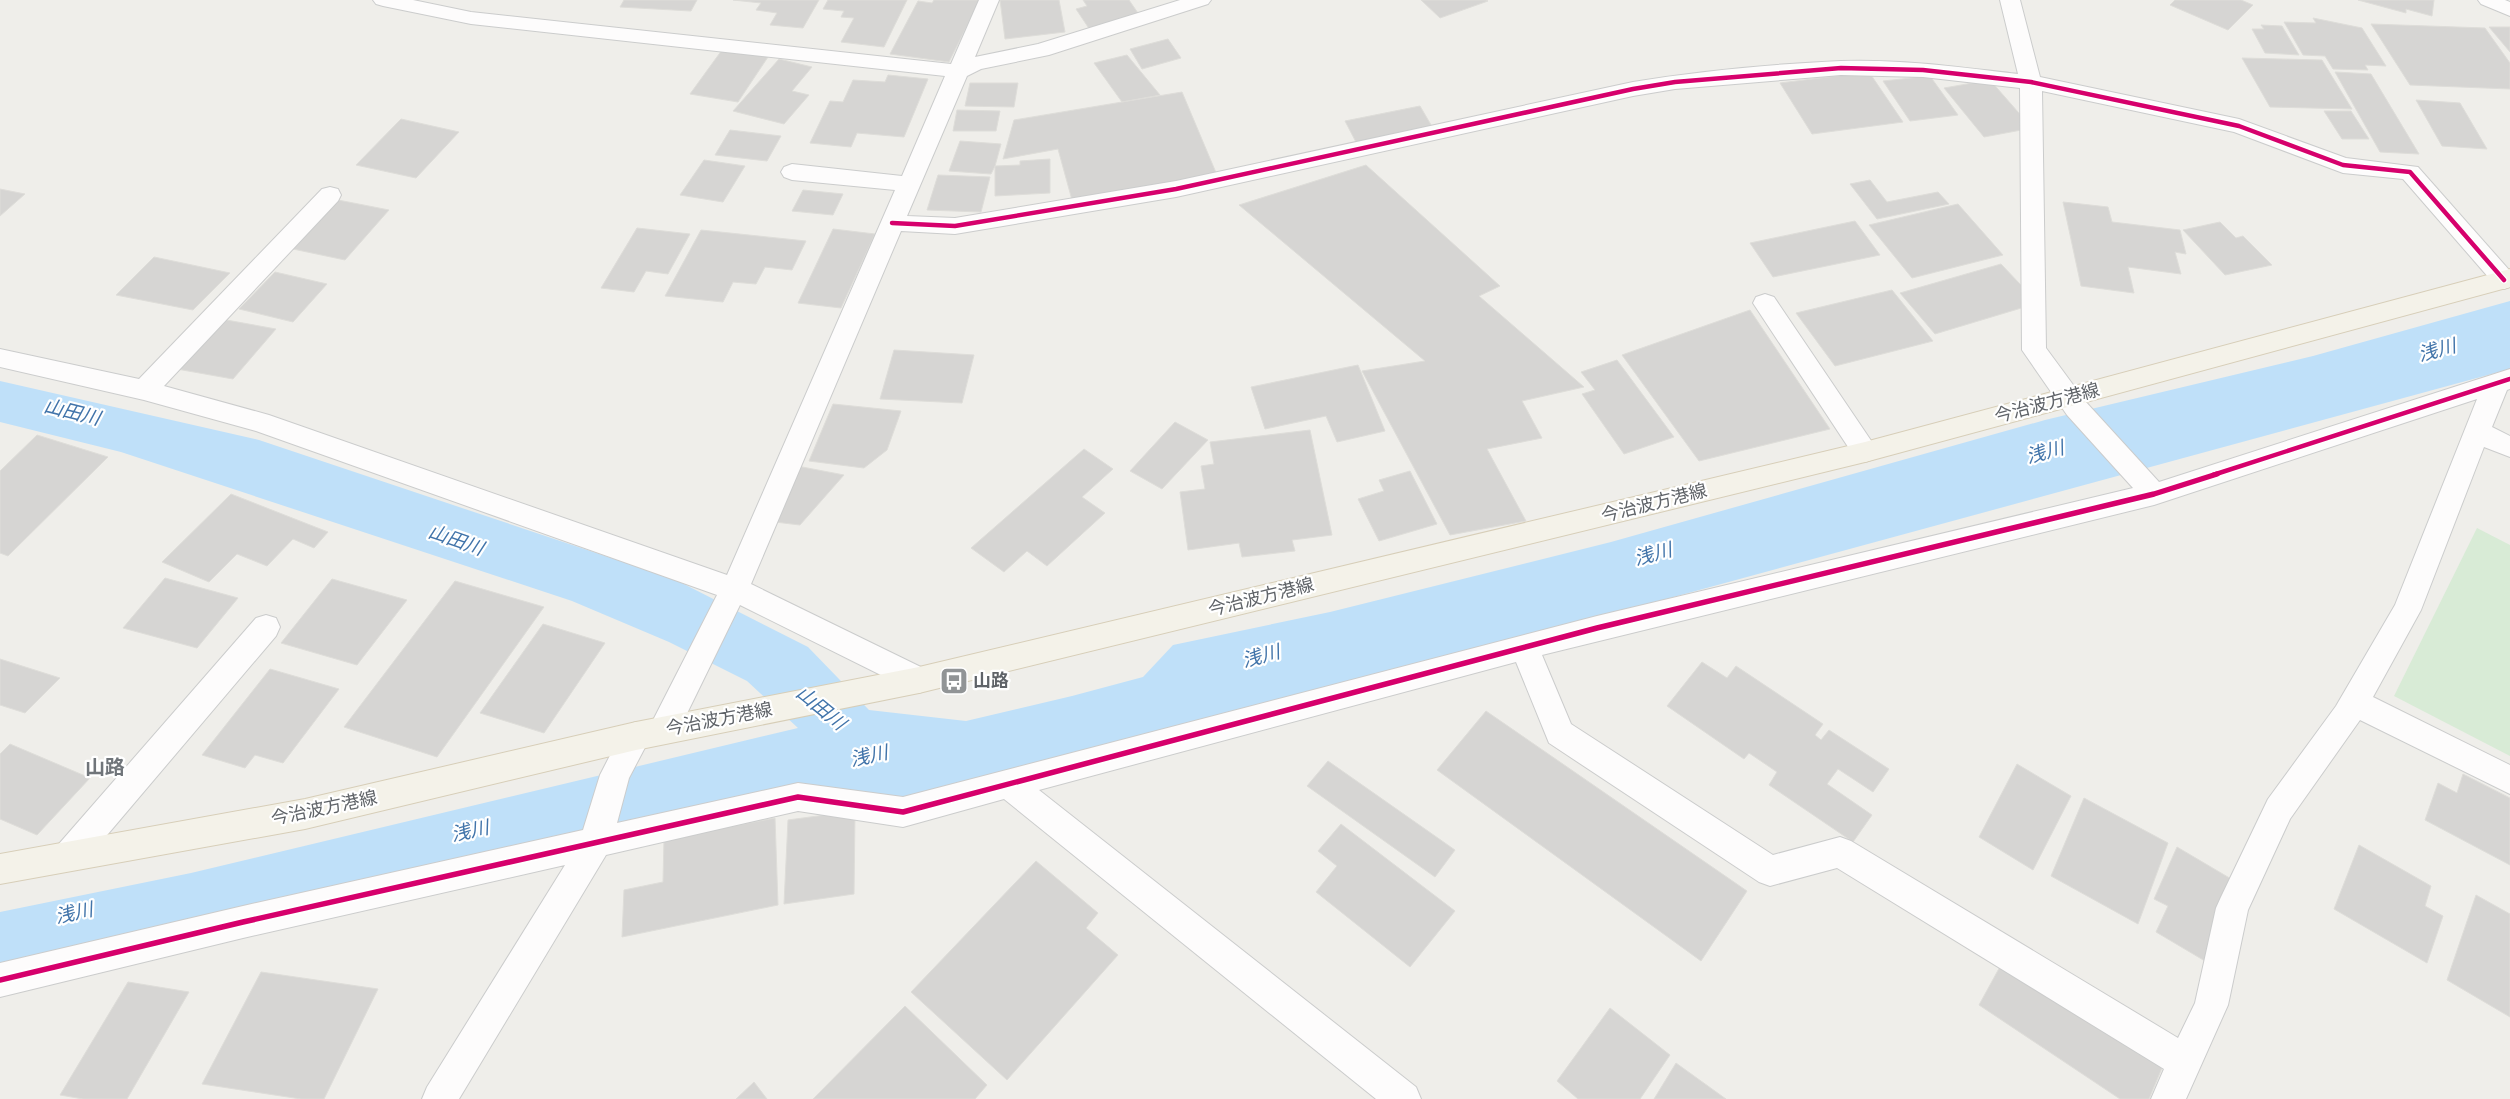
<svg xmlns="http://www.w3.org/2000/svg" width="2510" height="1099" viewBox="0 0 2510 1099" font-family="Jost,'Noto Sans JP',sans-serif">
<rect width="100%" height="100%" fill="#efeeea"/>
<path fill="#d8ebd6" d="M2477,528L2510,545V756L2394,696Z"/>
<path fill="#bfe0f9" d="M2510,301V369L1494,646L892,800L806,785L0,970V912L191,873L798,728L747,681L669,642L572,601L121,452L0,422V381L259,440L674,579L808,647L869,710L966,721L1072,696L1143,677L1173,645L1330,612L1611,542L2045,420L2313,356Z"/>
<path fill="#d6d5d3" stroke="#deddd9" d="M624,0H697L691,11L620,7Z
M733,0H819L803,28L770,25L777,13L756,10L761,3Z
M828,0H907L884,47L841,42L854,18L841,17L844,11L823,9Z
M934,0H980L949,62L890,54L918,1L932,3Z
M1000,0H1059L1065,32L1005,39Z
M1083,0H1129L1140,16L1090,30L1076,9L1087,6Z
M1421,0H1486L1488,1L1440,18Z
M2175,0H2241L2253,5L2228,30L2170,5Z
M2358,0H2434L2432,16L2406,9V13Z
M2313,18L2362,28L2386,66L2365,65L2368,70L2333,69L2325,56L2303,55L2284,22L2316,23Z
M2371,24L2485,28L2510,63V89L2410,85Z
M2261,25L2282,26L2299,55L2265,53L2252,29H2264Z
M2489,27H2510V52Z
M1168,39L1181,58L1142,69L1130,49Z
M722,50L768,57L738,102L690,94Z
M1127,55L1160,95L1122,102L1094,63Z
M2242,58L2322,60L2352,109L2270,107Z
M779,59L812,67L792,91L809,95L784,124L733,111Z
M1869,72L1903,122L1812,134L1780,83Z
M2335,72L2371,74L2419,154L2380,152Z
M888,75L928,79L904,137L857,133L851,147L810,143L830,101L843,102L853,80L885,82Z
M1930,76L1958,115L1910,121L1883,81Z
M1990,80L2032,128L1984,137L1944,88Z
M970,83H1018L1014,107L965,106Z
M1182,92L1217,175L1072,200L1058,149L1003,159L1014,120Z
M2416,100L2460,103L2487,149L2442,146Z
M1420,106L1434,130L1358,146L1345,121Z
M957,110L1000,111L996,131H953Z
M2324,111H2351L2369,139H2342Z
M401,119L459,132L416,178L356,165Z
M730,130L781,136L767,161L715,155Z
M960,141L1001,144L995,166L991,174L949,171Z
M1050,159V193L995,196V166L1020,165V161Z
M704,160L745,166L723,202L680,195Z
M1366,165L1500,286L1479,296L1584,387L1522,401L1542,438L1487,449L1526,521L1450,535L1362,371L1425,361L1239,205Z
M938,175L990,177L981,212L927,210Z
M1870,180L1887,202L1938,192L1949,204L1877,219L1850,184Z
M0,189L25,194L0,216Z
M803,190L843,194L833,215L792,211Z
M338,200L389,210L345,260L293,249Z
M2063,202L2108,207L2112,222L2180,230L2186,254L2175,252L2181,274L2128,267L2134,293L2081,286Z
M1958,204L2003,255L1912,278L1869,225Z
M1855,221L1880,255L1773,277L1750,243Z
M2220,222L2236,238L2243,236L2272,265L2225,275L2183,230Z
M637,228L690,234L668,274L646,271L634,292L601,288Z
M833,229L875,234L841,308L798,303Z
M701,230L806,241L792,270L765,267L756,284L733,282L723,302L665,296Z
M154,257L230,273L193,310L116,295Z
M2001,264L2038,303L1935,334L1900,293Z
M275,272L327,284L293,322L239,309Z
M1892,290L1933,341L1835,366L1796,313Z
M1750,310L1830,429L1699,461L1622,355Z
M221,319L276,329L233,379L177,369Z
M894,350L974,355L962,403L880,399Z
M1617,360L1674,437L1624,454L1582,394L1595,390L1581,372Z
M1358,365L1385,431L1337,442L1326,416L1265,429L1251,387Z
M833,404L901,411L887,450L864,468L809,461Z
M1175,422L1208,440L1162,489L1130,471Z
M1310,430L1332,535L1292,540L1295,551L1242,557L1239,543L1188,550L1180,492L1205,489L1201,466L1214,464L1210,442Z
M37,435L108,457L8,556L0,553V471Z
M1084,449L1113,469L1082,497L1105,513L1047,566L1027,551L1004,572L971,548Z
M797,466L844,475L800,525L775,522Z
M1410,471L1437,524L1379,541L1358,499L1384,491L1379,480Z
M231,494L328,532L314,548L293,539L267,566L237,554L209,582L162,562Z
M165,578L238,598L197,648L123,628Z
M332,579L407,600L357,665L281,643Z
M455,581L544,607L437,757L344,727Z
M543,624L605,643L544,733L480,713Z
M0,659L60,678L25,713L0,705Z
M1702,662L1727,678L1736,666L1823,724L1815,735L1821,740L1829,730L1889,769L1873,792L1838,769L1827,784L1872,815L1853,842L1769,785L1777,772L1749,753L1744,759L1667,706Z
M270,669L339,689L283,763L255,755L245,768L202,755Z
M1486,711L1747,891L1701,961L1437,770Z
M10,744L90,778L37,835L0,819V754Z
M1328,761L1455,850L1435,877L1307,786Z
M2017,764L2071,796L2033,870L1979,837Z
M2463,774L2510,798V865L2425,820L2438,783L2457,793Z
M2084,798L2168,843L2138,924L2051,876Z
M855,811L854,894L784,904L788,820Z
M775,818L778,905L622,937L624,890L663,882L664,839Z
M1341,824L1455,911L1410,967L1316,892L1337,866L1318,851Z
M2359,845L2431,886L2425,906L2443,916L2427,963L2334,909Z
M2177,847L2238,883L2205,961L2156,932L2168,906L2154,899Z
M1036,861L1098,913L1086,928L1118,955L1007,1080L911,992Z
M2476,895L2510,914V1017L2447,980Z
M2002,963L2162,1068L2149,1099H2120L1979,1005Z
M261,972L378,989L324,1099H301L202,1084Z
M128,982L189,992L127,1099H83L60,1095Z
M905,1006L987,1085L975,1099H813Z
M1610,1008L1670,1055L1640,1099H1578L1557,1081Z
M1676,1063L1726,1099H1654Z
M754,1082L767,1099H736Z"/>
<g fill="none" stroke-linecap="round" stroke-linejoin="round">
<defs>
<path id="minor" d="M373,0H413L471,12L951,64L979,0H999L975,57L1038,44L1180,0H1211L1208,4L1049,55L981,69L967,76L907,216L955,218L1176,181L1633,82C1699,71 1774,64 1841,61C1900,59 1959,67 2018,74L2000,0H2020L2040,77L2239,119L2346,158L2418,167L2510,271V287L2504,289L2496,286L2403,179L2343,173L2234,132L2042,91L2046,348L2085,401L2159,482L2510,369V389L2507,390L2492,427L2510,436V457L2484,447L2421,610L2373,697L2510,765V794L2360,720L2290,819L2248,910L2228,1005L2186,1099H2151L2164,1069L1837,868L1770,886L1759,882L1549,743L1516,662L1039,790L1416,1087L1421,1099H1376L1004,799L903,827L798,811L606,855L459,1099H422L427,1087L565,865L243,938L0,997V963L243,906L583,830L600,775L625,726L636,722L647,726L648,730L717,595L256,431L144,400L0,367V349L139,379L322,189L330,187L338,189L341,195L338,201L164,386L269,415L727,575L895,190L792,180L784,177L781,172L784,167L792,164L902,176L945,76L471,24L383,6L376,4ZM1841,75L1923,77L2020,88L2022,350L2067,415L2133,488L1597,616L903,797L798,783L617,823L629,778L651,736L652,740L663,743L674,740L740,605L909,689L919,693L929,689L934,680L929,671L751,584L901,231L955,234L1176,197L1633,96L1675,89ZM2477,399L2395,605L2336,706L2268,799L2221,897L2216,908L2195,1003L2178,1038L1851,841L1840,837L1773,855L1571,724L1542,655L2154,505Z
M2478,0H2505L2510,2V16L2481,4Z
M1765,294L1774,297L1874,445L1878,452L1874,459L1865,462L1856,459L1753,303L1756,297Z
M266,615L276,618L280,627L276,636L80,867L69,871L58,867L53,856L58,845L256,618Z"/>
<path id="major" d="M2510,269V287L1865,462L919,693L636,750L305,829L0,884V854L305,799L636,722L919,667L1865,442Z"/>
</defs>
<use href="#minor" stroke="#cbcccc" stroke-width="2"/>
<use href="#major" stroke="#d7ceb8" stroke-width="2"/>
<use href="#minor" fill="#fdfcfc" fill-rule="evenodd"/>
<use href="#major" fill="#f4f2e9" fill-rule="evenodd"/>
<defs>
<path id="cycleway-far1" d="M892,223L955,226L1176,189L1633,89L1675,82L1841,68L1923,70L2031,82L2239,126L2343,165L2410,172L2504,280
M2213,475L2510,379"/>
<path id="cycleway" d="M0,980L243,922L798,797L903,812L1597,628L2154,494L2217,474"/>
</defs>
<use href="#cycleway-far1" stroke="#fff" stroke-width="7"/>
<use href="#cycleway" stroke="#fff" stroke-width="9"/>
<use href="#cycleway-far1" stroke="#d6006c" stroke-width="4.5"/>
<use href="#cycleway" stroke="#d6006c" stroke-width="5.5"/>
</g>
<defs>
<symbol id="bus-square" viewBox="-11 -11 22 22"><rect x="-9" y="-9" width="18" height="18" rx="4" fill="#919496" stroke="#fff"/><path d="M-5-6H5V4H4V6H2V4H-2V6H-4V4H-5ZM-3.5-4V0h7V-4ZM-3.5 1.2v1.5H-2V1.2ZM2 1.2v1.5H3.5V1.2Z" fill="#fff"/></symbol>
</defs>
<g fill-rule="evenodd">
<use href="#bus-square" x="938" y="665" width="32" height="32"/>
</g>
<g text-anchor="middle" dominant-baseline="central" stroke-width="4.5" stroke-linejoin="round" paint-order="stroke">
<g font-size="18" fill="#5f6368" stroke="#fff">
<text transform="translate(2047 403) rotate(-15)">今治波方港線</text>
<text transform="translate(1654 503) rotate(-14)">今治波方港線</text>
<text transform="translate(1261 597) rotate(-14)">今治波方港線</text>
<text transform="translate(719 719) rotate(-11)">今治波方港線</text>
<text transform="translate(324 808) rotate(-12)">今治波方港線</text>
</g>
<g font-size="18" font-weight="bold" fill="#5f6368" stroke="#fff" text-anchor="start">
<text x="973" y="681">山路</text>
</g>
<g font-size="19" font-style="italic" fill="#4174aa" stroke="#fff">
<text transform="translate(2437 350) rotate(-15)">浅川</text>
<text transform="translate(72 412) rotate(14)">山田川</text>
<text transform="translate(2045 452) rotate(-15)">浅川</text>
<text transform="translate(456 540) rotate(19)">山田川</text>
<text transform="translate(1653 554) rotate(-15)">浅川</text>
<text transform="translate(1261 656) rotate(-15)">浅川</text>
<text transform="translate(821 708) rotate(39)">山田川</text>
<text transform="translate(869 756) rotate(-12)">浅川</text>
<text transform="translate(470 831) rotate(-12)">浅川</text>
<text transform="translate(74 913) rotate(-12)">浅川</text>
</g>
<g font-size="20" font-weight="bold" fill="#70757a" stroke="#fff">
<text x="105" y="767">山路</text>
</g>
</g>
</svg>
